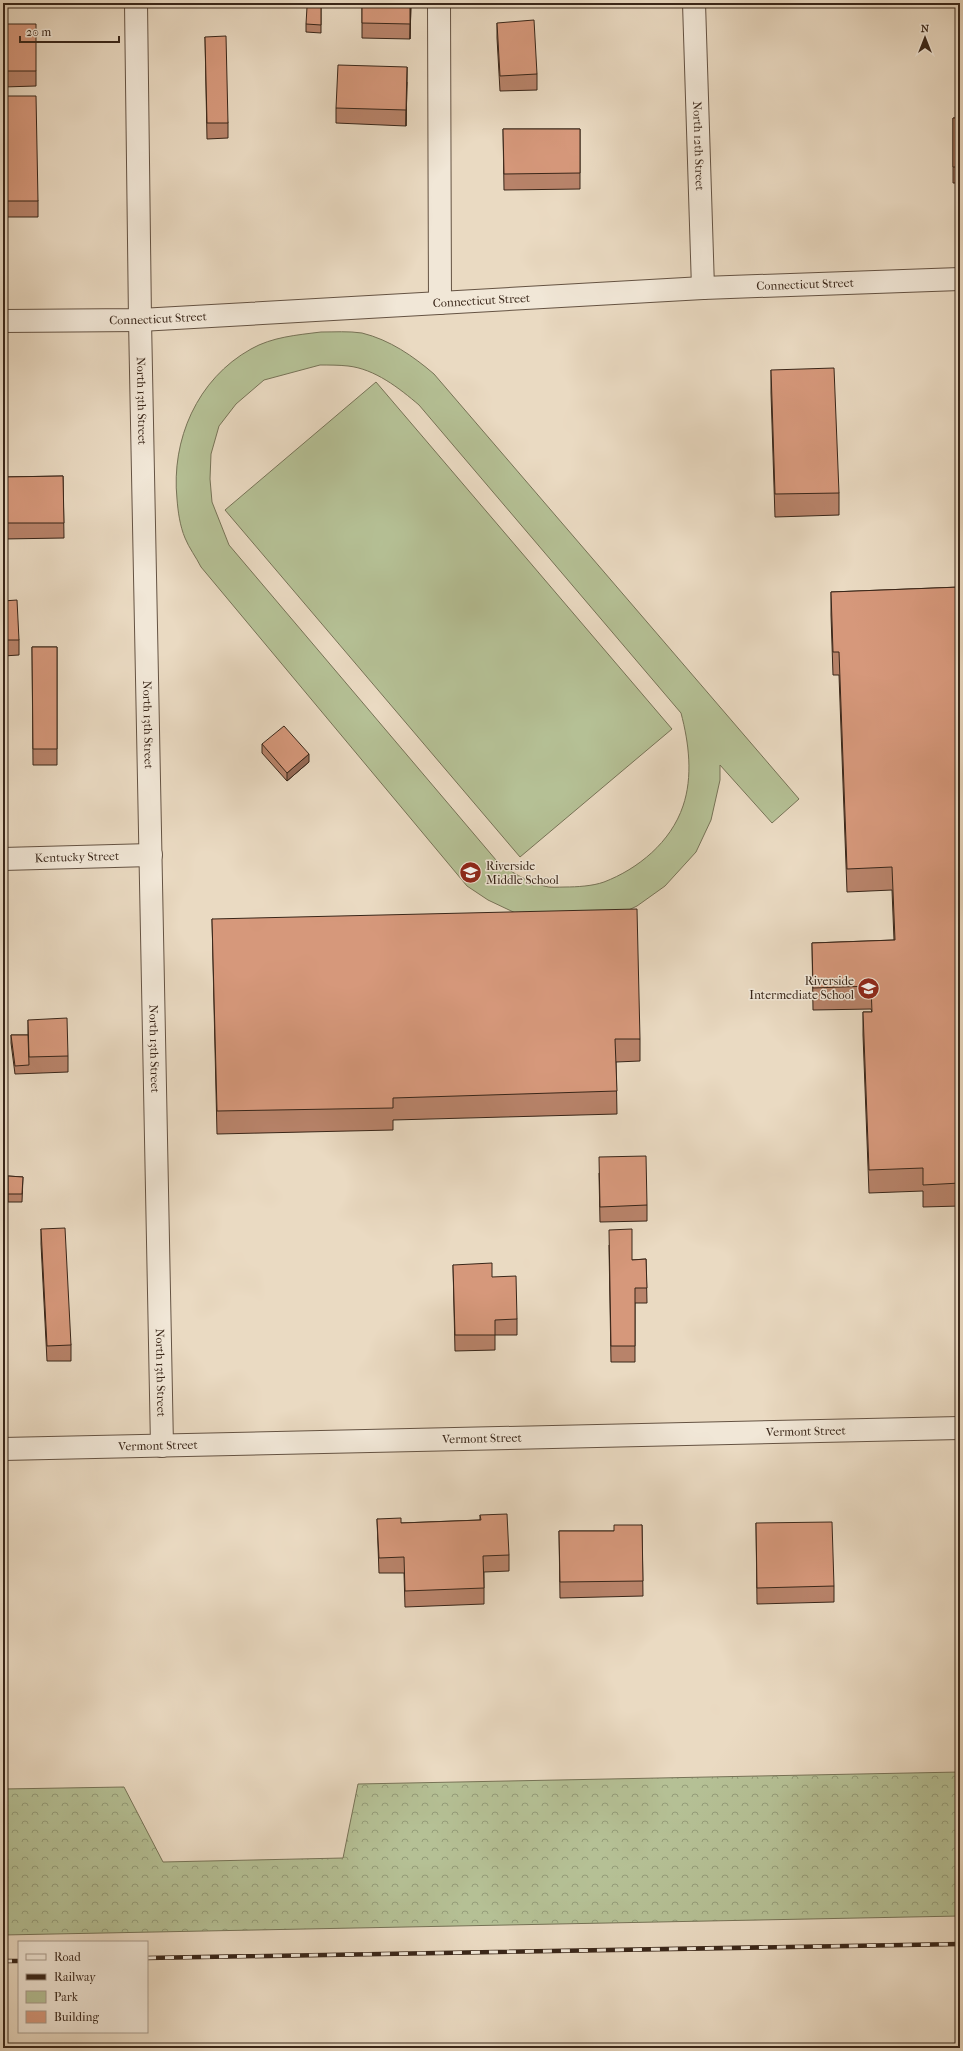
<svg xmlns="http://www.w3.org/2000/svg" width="963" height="2051" viewBox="0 0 963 2051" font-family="'IM FELL French Canon',serif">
<defs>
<pattern id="forest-crowns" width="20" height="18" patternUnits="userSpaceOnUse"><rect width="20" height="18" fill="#b5c095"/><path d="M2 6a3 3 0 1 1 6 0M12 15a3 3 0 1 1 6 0" fill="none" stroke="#949c79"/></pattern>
</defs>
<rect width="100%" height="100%" fill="#eadac2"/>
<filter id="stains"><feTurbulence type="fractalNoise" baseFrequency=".005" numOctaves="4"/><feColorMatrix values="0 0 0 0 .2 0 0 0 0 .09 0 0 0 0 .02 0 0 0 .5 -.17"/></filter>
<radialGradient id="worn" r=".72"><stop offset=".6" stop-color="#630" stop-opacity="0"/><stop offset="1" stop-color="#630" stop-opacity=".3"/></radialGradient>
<path fill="#b5c095" stroke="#777357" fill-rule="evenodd" d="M321,332C334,332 349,331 362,333C390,340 413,356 434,374L799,799L772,823L720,765V780L711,820L696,852L665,886L637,906L612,918H526L488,900L467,886L201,567C196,557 189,548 185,538C180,526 178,512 177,499C171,440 197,379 251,349C272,337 297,335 321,332ZM320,365C329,365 339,365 348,366C375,369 399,388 419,405L681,713C689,743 693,777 683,806C671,842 638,869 604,882C593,886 577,887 565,887C558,887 550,888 544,886C526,881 510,872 496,860L229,545L212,502L210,479L211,454L219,426L236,404L264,380Z
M376,382L672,729L520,857L225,510Z"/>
<path fill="url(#forest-crowns)" stroke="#777357" d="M960,1772V1916L3,1935V1789L124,1787L163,1862L343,1858L358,1784Z"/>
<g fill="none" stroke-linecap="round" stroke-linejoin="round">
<defs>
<g id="minor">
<path id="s1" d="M136,3L140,320L162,1446"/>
<path d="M439,3L440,303"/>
<path id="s2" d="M694,3L703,288"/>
<path id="s3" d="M3,321L140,320L703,288L960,279"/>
<path id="s4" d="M3,859L151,855"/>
<path id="s5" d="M3,1449L960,1428"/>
</g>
</defs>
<use href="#minor" stroke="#655343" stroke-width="24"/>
<use href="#minor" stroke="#f1e7d7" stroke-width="22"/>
<defs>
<path id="rail" d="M147,1958L960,1944
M3,1961H19"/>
</defs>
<use href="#rail" stroke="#392619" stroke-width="4.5"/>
<use href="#rail" stroke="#f1e7d7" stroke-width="3" stroke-dasharray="9" stroke-linecap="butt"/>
</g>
<path fill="#b8836a" stroke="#392619" d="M362,3H411L410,39L362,38Z
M321,7V33L306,32V24Z
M497,23L537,74V90L500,91L497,38Z
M3,24L36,71V86L3,87Z
M205,37L228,123V138L207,139Z
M407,82L406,126L336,123V108Z
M3,96L38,201V217H3Z
M953,118H960V183H953Z
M503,129H580V189L504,190Z
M771,370L839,493V515L775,517L771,393Z
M63,476L64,538L3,539V477Z
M960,587V1206L923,1207V1191L869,1193L863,1035V1012H872L871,1009L813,1010L812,943L894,940L892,890L847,892L839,675H833L831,615V592Z
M3,601L19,640V655L3,656Z
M32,647H57V765H33Z
M262,744L309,762L287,781L262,753Z
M212,919L640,1039V1061L616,1062L617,1114L393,1120V1130L217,1134Z
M28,1020L68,1056V1072L15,1074L11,1043V1035H28Z
M599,1173L647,1205V1221L600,1222Z
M8,1176L23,1177L22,1202H8Z
M41,1229L71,1345V1361H47L41,1244Z
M609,1245L632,1260L646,1259L647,1303H635V1362H611Z
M453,1265L492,1277L517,1319V1335H495V1350L455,1351Z
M480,1515L509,1555V1571L484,1572V1604L405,1607L404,1573H379L377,1519L401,1523L480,1520Z
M756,1523L834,1586V1602L757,1604Z
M642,1525L643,1596L560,1598L559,1531H614Z"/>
<path fill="#966a56" stroke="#392619" d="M410,3H411L410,39Z
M407,67V82L406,126V110Z
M309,754V762L287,781V773Z"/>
<path fill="#d6987b" stroke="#392619" d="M362,3H410V24L362,23Z
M307,7H321V25L306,24Z
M534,20L537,74L500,76L497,23Z
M3,24H36V71H3Z
M226,36L228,123H207L205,37Z
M338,65L407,67L406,110L336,108Z
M3,96H36L38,201H3Z
M953,118H960V167H953Z
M503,129H580V173L504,174Z
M834,368L839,493L775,494L771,370Z
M63,476L64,523H3V477Z
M960,587V1183L923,1185V1168L869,1170L863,1012H872L871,986L813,988L812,943L895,940L892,867L847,869L839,652H833L831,592Z
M17,600L19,640H3V601Z
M32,647H57V749H33Z
M284,726L309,754L287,773L262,744Z
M637,909L640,1039H615L617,1091L393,1098V1108L217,1111L212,919Z
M67,1018L68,1056L29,1057L28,1020Z
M11,1035H28L29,1065L15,1066Z
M646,1156L647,1205L600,1207L599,1157Z
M8,1176L23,1177L22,1194H8Z
M65,1228L71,1345L47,1346L41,1229Z
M632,1229V1260L646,1259L647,1288H635V1346H611L609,1230Z
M492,1263V1277L516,1276L517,1319L495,1320V1335H455L453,1265Z
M507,1514L509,1555L483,1556L484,1588L405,1591L404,1557L379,1558L377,1519L401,1518V1523L481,1520L480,1515Z
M832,1522L834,1586L757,1588L756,1523Z
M614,1525H642L643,1581L560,1582L559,1531H614Z"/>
<defs>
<symbol id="school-disc" viewBox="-11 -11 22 22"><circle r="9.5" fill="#8f2418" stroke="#f1e7d7"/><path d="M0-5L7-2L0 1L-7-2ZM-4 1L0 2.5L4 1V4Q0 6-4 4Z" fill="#fff"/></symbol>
</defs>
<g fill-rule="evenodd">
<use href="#school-disc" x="458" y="860" width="25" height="25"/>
<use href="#school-disc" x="856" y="976" width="25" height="25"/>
</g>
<g text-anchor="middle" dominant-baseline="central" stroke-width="3" stroke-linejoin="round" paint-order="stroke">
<g font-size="12" fill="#392619" stroke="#f1e7d7">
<text stroke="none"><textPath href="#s2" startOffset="143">North 12th Street</textPath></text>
<text stroke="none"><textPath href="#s3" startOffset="803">Connecticut Street</textPath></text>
<text stroke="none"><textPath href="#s3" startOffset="479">Connecticut Street</textPath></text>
<text stroke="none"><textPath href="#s3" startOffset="155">Connecticut Street</textPath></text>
<text stroke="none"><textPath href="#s1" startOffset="398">North 13th Street</textPath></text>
<text stroke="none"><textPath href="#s1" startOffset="722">North 13th Street</textPath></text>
<text stroke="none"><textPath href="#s4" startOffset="74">Kentucky Street</textPath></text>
<text stroke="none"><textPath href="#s1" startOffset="1046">North 13th Street</textPath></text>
<text stroke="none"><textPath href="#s1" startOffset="1370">North 13th Street</textPath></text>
<text stroke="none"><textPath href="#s5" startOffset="803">Vermont Street</textPath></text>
<text stroke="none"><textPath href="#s5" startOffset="479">Vermont Street</textPath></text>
<text stroke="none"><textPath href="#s5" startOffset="155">Vermont Street</textPath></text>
</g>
<g font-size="12" fill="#392619" stroke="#f1e7d7" text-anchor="start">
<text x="486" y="866">Riverside<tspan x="486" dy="14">Middle School</tspan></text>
<text x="854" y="981" text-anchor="end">Riverside<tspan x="854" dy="14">Intermediate School</tspan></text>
</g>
</g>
<rect width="963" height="2051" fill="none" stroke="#eadac2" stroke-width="16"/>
<rect x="4" y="4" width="955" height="2043" fill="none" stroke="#392619" stroke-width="2"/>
<rect x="8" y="8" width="947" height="2035" fill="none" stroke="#392619"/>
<rect x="18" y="1941" width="130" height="92" fill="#f1e7d7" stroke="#a79a8b"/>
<rect x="26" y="1954" width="20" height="6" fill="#f1e7d7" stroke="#a79a8b"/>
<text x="54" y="1961" font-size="12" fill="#392619">Road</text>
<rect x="26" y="1974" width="20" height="6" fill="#392619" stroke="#a79a8b"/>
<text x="54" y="1981" font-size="12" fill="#392619">Railway</text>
<rect x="26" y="1991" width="20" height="12" fill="#b5c095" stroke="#a79a8b"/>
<text x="54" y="2001" font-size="12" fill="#392619">Park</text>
<rect x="26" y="2011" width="20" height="12" fill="#d6987b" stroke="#a79a8b"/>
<text x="54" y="2021" font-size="12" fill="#392619">Building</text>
<g transform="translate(925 38)" stroke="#f1e7d7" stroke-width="3" paint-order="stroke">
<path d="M0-3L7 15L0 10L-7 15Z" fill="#392619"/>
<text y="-6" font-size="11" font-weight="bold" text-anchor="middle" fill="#392619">N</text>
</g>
<path d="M20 36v6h99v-6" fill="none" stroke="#392619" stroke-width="2"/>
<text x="26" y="36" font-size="12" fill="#392619" stroke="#f1e7d7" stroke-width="3" paint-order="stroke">20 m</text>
<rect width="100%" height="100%" filter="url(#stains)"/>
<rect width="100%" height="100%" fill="url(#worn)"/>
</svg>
